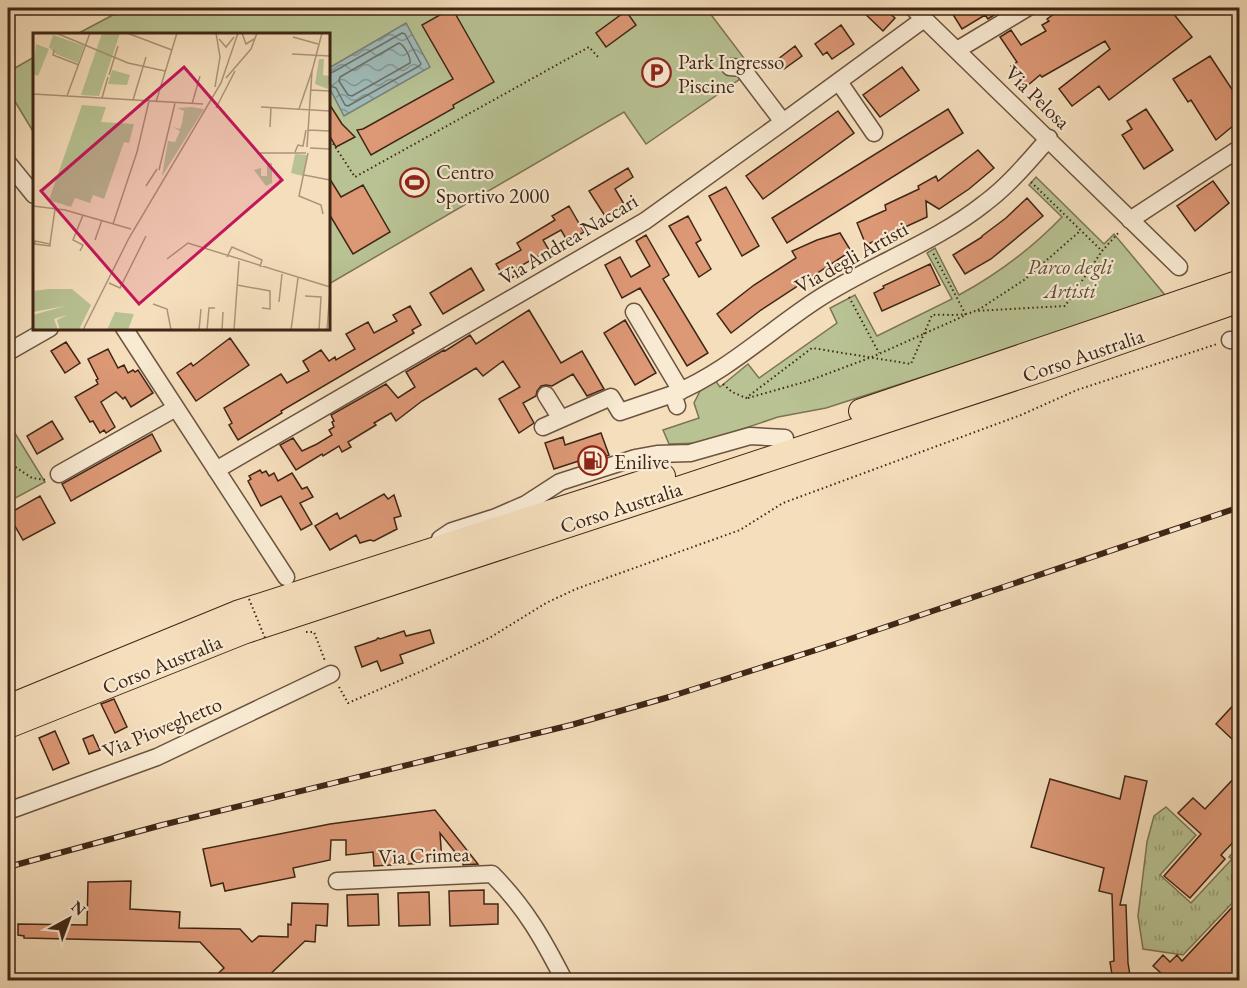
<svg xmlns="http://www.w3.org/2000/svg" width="1247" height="988" viewBox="0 0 1247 988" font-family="'EB Garamond',serif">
<defs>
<pattern id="grass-tufts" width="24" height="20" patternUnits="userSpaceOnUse" patternTransform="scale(1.5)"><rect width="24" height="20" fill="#b8c293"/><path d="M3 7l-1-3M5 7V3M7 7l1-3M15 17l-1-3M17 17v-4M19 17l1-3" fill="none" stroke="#979d77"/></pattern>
<pattern id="water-waves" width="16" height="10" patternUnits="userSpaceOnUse" patternTransform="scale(1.5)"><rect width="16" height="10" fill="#9fbbb9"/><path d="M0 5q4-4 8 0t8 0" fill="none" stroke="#839895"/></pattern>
</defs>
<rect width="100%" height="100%" fill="#f5debc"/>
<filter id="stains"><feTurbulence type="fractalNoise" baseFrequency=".00333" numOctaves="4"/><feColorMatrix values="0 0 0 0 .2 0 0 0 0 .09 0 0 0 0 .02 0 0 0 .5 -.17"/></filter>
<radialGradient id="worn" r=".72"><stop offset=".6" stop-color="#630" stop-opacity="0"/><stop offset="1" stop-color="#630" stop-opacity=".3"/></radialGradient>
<path fill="url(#grass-tufts)" stroke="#7c7454" stroke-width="1.5" d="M1166,807L1196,835L1160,875L1191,903L1232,859L1229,857L1239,845V896L1183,955L1143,949L1138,916L1147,842L1154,816Z"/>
<path fill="#b8c293" stroke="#7c7454" stroke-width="1.5" d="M126,8H706L753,70L646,144L624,112L329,284L328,34H77Z
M34,57V133L8,90V72Z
M1036,177L1104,244L1114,234L1165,295L1096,321L826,408L778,417L701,443L669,444L663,430L699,418L694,403L700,391L715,380L720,387L748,364L759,378L837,323L830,308L855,295L877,336L952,299L927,253L935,248L959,295C998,274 1031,249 1062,217L1029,185Z
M8,422L45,482L8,502Z"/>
<path fill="url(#water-waves)" stroke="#797f77" stroke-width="1.5" d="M406,23L430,67L344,116L329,87V68Z"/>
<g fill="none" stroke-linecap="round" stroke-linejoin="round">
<path stroke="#6f7067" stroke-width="1.5" d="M399,43C404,45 411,57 410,63L352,96L348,95L339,81L340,77Z
M328,73L333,72L402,33L405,34L421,64L419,66L348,106L345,105L336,88L328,85"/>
</g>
<path fill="#dd9876" stroke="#3f2615" stroke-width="1.5" d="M452,8L494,82L453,105L454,108L371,155L357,130L363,129L453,79L422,25Z
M859,8H884L895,18L883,31Z
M949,8H998L999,12L988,19L985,15L962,29Z
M1062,8H1169L1192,37L1109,100L1099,86L1072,106L1059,89L1110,49L1105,41L1042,77L1040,75L1027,86L1011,66L1017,62L1000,37L1011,30L1021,45L1046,31L1042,25L1049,21L1047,19Z
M626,11L636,25L606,47L596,33Z
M841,25L854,44L832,59L827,52L823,55L815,44Z
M795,46L802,56L784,69L777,60Z
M1210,56L1235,94L1239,91V121L1216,140L1191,100L1188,102L1173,79Z
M902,67L919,90L880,117L863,95Z
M328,102L342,124L355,137L336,147L328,133Z
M948,109L963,133L787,243L772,218Z
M1146,109L1173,150L1144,169L1122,135L1132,129L1127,121Z
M838,111L854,133L763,199L746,176Z
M978,150L994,168L969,189L939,209L926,201L927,217L866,245L857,223L886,210L885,205L919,189L918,186L936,176L938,181Z
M628,168L633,177L615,189L624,204L605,216L589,191Z
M328,176L341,197L363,185L390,232L353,254L328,212Z
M1213,181L1229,203L1195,231L1177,206Z
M726,187L759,246L742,256L709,196Z
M1027,198L1043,216L991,259L965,274L953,255L982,237V236L1006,218Z
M569,206L584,232L568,242L561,230L543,240L549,250L517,268L520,273L506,281L496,264L521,250L517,243L555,220L552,216Z
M688,216L701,240L696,243L711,269L699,277L669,226Z
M840,233L851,251L761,310L731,333L717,314L754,285L796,258L792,251L817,240Z
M646,235L669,275L663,279L708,353L687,366L640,288L622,298L605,265L620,257L631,277L650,266L636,241Z
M930,264L940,285L882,311L874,293L884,288L883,286Z
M471,268L484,290L443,314L430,293Z
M410,306L421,325L412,330L414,333L281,411L282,413L238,440L229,425L232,423L224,408L281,374L287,383L309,371L303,361L321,350L329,361L335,357L336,360L355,349L346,334L368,322L374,333L397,321L393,315Z
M529,310L561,363L582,351L604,389L587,396L573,374L552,386L546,385L541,386L537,391L536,396L523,403L534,423L519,433L499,399L520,387L503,361L483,376L476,368L422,401L396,421L391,413L374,423L376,425L348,442L351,447L342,452L339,446L323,456L322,454L296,470L280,445L293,438L302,451L317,444L332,435L329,430L334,427L332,422L334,421L331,415L386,384L398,398L415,387L406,372L444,350L445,351L470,335L476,344Z
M625,320L656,373L635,385L604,333Z
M230,338L249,365L196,401L177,373L191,363L193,366Z
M66,342L80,363L65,373L51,351Z
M108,349L118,368L124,365L128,373L133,370L135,372L138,370L153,393L131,407L125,397L123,399L116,392L101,402L115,427L106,433L104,430L100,433L93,421L90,422L75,397L98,384L96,380L98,379L88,359Z
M52,421L63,439L37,454L27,436Z
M601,433L609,455L586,463L585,459L554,469L545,443L563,437L565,445Z
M152,434L161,451L71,501L62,484Z
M260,470L262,473L266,471L269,476L274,473L278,481L292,473L302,489L307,487L313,497L300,503L312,524L301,530L281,496L261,506L248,481L251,479L249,476Z
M384,494L388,499L394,495L401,516L394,518L397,529L374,541L370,540L360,543L356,535L330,550L315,526L337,513L340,519Z
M40,496L55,523L23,540L8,514Z
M430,630L434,643L400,655L403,663L381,671L377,661L362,667L355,647L376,640L378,638L380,639L404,631L406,636Z
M114,699L127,727L115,733L101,704Z
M1239,699V730L1232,739L1216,724Z
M55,731L69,763L53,770L39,738Z
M93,735L100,750L89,754L83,739Z
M1239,773V836L1221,855L1225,859L1190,898L1164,876L1201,834L1178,813L1193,798L1205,809Z
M1125,776L1147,781L1120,905H1126L1128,963L1131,981H1113L1110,962L1114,961L1112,894L1099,891L1104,868L1031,847L1050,779L1120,799Z
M435,810L478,864L463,865V862L440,833L442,862L374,866L373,852L346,855V840H331L330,860L293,868L295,877L225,891L223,883L211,886L203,849L330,824Z
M131,881L130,909L180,912L179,928L240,929L252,942L259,936L288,937V924L291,925L292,903L328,904L327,926L316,925L315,942L305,941L263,981H210L224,968L200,942L24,938V936L18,935V924L87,925L88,882Z
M484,890V904H498V924L450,926L449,891Z
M429,892L430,925L399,926L398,893Z
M378,894L379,925L348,926L347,895Z
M1239,900V953L1233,959L1239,965V981H1170L1153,966L1163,955L1170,962L1177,955L1182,961Z"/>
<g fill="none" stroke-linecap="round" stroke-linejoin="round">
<defs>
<path id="minor" d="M913,8L1179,267
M957,50L1027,8
M730,67L742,68L783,122
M839,82L874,133
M8,163L34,195
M1130,220L1240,148
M634,312L681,391
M124,328L286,577
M1230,340L1240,341
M8,352L50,328
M546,395L561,419
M677,406L673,394C727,372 770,330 818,299C872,264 935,243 985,203C1009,185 1029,161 1049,138
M543,427L611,397L620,412L673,394
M216,470L645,221L783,122L924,19
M59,474L176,408
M440,539L452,531L496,517L526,504L560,482L635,458L657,454L690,453L750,436L785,438
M8,811L157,757L331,674
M337,881L492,874C525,907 543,939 564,980"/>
<path id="highway" d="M861,411L1240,282
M8,707L237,613L663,476
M8,726L243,632L1040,370L1240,300"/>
</defs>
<use href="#minor" stroke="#6c543f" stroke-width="19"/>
<use href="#highway" stroke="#3f2615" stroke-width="26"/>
<path stroke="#3f2615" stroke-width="2" stroke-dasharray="1.5 3" stroke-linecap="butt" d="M328,136L355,177L589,47L599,58
M1031,182L1102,251
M849,297L879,353
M978,310L1024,280L1080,231
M723,384L732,392L746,398L812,348L911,364L932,315C946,314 963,317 975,311L1065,306L1102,251L1120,231
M748,398L808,381L872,357L966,315L933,253
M8,462L32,478L46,480
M306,632H314L325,661
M339,687L348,703L424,670L491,637L546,603L576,589L740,530L783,503L1021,415L1077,390L1217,344"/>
<use href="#minor" stroke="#f8ead3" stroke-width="16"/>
<use href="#highway" stroke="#f5debc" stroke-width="24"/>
<defs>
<path id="rail" d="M8,867L162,825L571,725L669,697L841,642L1240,507"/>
</defs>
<use href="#rail" stroke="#3f2615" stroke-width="6"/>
<use href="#rail" stroke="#f8ead3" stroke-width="4" stroke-dasharray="11" stroke-linecap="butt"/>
<path stroke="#3f2615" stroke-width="2" stroke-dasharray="1.5 3" stroke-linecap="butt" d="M249,599L265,638"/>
</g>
<defs>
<symbol id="parking-ring" viewBox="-11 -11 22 22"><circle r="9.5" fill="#f8ead3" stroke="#8f2418" stroke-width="1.5"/><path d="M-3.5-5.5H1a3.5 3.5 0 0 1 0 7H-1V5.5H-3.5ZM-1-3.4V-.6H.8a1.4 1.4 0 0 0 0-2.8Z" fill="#8f2418"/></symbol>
<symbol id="stadium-ring" viewBox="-11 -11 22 22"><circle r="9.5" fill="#f8ead3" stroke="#8f2418" stroke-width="1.5"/><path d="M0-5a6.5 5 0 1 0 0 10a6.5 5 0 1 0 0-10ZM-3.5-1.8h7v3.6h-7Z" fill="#8f2418"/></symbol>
<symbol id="fuel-ring" viewBox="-11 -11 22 22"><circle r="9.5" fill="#f8ead3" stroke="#8f2418" stroke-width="1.5"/><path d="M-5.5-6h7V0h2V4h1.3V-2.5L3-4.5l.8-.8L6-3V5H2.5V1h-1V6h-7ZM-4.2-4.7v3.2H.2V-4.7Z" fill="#8f2418"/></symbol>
</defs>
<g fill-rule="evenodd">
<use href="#parking-ring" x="640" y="56" width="33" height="33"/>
<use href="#stadium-ring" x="398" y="166" width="33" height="33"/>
<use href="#fuel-ring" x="576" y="444" width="33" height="33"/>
</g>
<g text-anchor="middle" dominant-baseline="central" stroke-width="4.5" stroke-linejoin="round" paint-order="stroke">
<g font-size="21" fill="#3f2615" stroke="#f8ead3" text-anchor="start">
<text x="678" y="61">Park Ingresso<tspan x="678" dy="24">Piscine</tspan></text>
<text x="436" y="171">Centro<tspan x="436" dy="24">Sportivo 2000</tspan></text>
<text x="614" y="461">Enilive</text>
</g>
<g font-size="21" fill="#3f2615" stroke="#f8ead3">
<text transform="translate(1038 97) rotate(44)">Via Pelosa</text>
<text transform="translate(568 239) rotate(-31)">Via Andrea Naccari</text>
<text transform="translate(851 257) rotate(-29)">Via degli Artisti</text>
<text transform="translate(1083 355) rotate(-19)">Corso Australia</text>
<text transform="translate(621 507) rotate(-18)">Corso Australia</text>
<text transform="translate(162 664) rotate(-22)">Corso Australia</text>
<text transform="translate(162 727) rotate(-23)">Via Pioveghetto</text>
<text transform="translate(424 855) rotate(-2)">Via Crimea</text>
</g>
<g font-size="21" font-style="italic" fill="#5d4d34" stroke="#f8ead3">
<text x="1070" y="266">Parco degli<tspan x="1070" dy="24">Artisti</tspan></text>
</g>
</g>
<g transform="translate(33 33)">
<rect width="297" height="297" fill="#f5debc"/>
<path d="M234,130H239V150L233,153L221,137L228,135V143H234ZM16,256H39L58,272L46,297H27L24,287L34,282L21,286L25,297H0V282L32,273L0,279V258Z" fill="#b8c293"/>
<path d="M82,279L101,281L95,297H74Z" fill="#b8c293"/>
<path d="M69,0H87L66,63L48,62ZM20,2L51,13L45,30L23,21L16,14ZM3,11L16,16L5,43L0,41ZM286,26H291L290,42L297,43L295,56L282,51ZM79,37L97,42L94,52L75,51ZM49,72L73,74L68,89L101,91L96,110L91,109L71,166L60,162L57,170L42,165L38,174L16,167ZM159,74L171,76L129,143L135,108L142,109L147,98L140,94L147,96L149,90L151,78L144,75ZM262,121L274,122L270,143L258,140Z" fill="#b8c293"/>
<path fill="none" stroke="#ac9479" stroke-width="1.5" d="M23,0L95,30L132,38M94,0L139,17M209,0L213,11L221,6M260,4L285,11M186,6L193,14L201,4M21,17L20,22L46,32M259,21L297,23M76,42L85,13M193,45L218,16L224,0M182,54L187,24L183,0M278,57L297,58M0,61L170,71M34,63L57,0M69,65L75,44M100,67L113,24M123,69L144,0M159,71L167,43M228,74L297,78M183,75L202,38M266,76L279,38M237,94L238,75M275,97L297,98M274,114L279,38L289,0M277,115L297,116M262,119L265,112L270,113L273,97M227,120H273M275,120L266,163L288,172L290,181M126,137L142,70M271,142L297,147M113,153L124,136M0,173L32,177L98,196M80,191L104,119L116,68M62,207L69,187M2,208L17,211V213L2,211ZM17,211L22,176M47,218L50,212L40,207L50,182M194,224L199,214L229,227L227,234M134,226L155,210L297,254M76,250L87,255L113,203M204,252L237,258V276L229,275M272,263L288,264L286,297M246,269L249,241M120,271L134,276L138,297M50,297L96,205L188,50L205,0M166,297L168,276M174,297L176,275H182M189,297L190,279M201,297L206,228M258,297L265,245M294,297L297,257"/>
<path fill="#c2185b" fill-opacity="0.15" stroke="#c2185b" stroke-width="3" d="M151,34L249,147L106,271L8,158Z"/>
<rect width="297" height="297" fill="none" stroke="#3f2615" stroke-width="3"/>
</g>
<rect width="1247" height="988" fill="none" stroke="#f5debc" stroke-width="30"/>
<rect x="9" y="9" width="1229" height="970" fill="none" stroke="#3f2615" stroke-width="3"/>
<rect x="15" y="15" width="1217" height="958" fill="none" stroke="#3f2615" stroke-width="1.5"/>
<g transform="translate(69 919) rotate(41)" stroke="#f8ead3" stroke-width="4.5" paint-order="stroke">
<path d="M0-4.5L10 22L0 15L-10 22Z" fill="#3f2615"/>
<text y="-9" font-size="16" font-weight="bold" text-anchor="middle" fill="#3f2615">N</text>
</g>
<rect width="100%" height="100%" filter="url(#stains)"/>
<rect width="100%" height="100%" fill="url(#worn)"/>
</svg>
